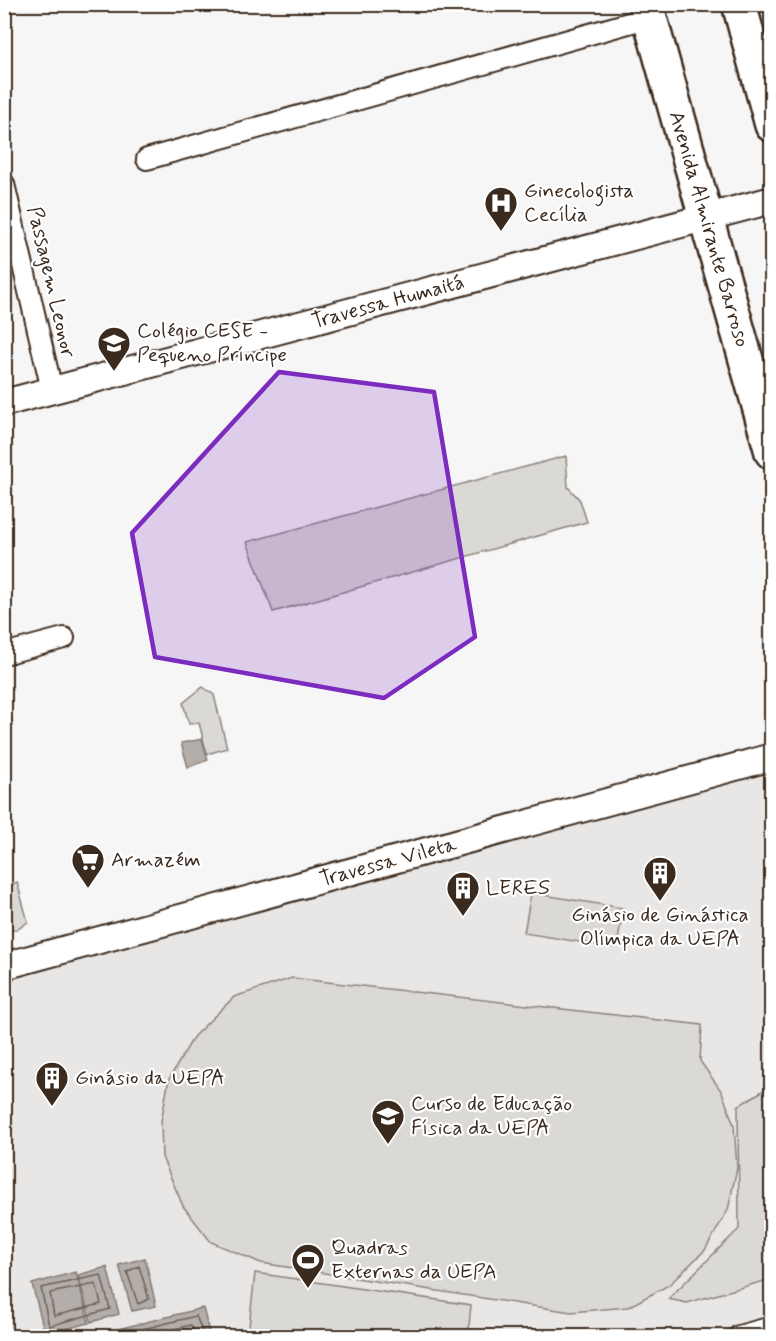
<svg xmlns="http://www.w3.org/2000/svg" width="776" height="1341" viewBox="0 0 776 1341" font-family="Mynerve,sans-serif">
<rect width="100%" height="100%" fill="#f7f6f6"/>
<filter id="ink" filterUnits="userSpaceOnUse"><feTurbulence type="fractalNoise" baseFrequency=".0167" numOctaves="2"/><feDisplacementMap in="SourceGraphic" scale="12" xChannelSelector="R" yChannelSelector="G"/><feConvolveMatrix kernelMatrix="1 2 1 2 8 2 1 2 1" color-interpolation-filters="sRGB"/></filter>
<g filter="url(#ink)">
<path fill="#e9e7e6" d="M771,757V1324L725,1336H5V966Z"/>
<path fill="#dbd9d6" stroke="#8b827a" stroke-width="1.5" d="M566,456L568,487L580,500L587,522L273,612L247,542Z
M203,687L214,695L227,748L207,754L199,723L189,724L183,703Z
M4,878L7,887L17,882L28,922L18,929L5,932Z
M531,893L623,908L617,948L524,933Z
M292,978L702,1025L700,1061L722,1092L734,1125L737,1168L728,1210L705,1250L669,1285L628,1307L571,1312L261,1263L211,1242L183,1206L162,1157L161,1121L169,1079L194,1036L234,997Z
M769,1087L772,1097L771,1279L687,1303L668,1299L739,1229L738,1106Z
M255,1273L471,1305L468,1336H248Z"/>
<path fill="#b4aeaa" stroke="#847972" stroke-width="1.5" d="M202,739L208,760L188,767L181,743Z
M145,1258L156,1306L132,1311L119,1265Z
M107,1267L119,1314L91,1322L78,1275Z
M76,1272L89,1323L45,1334L32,1284Z
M203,1308L210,1336H90Z"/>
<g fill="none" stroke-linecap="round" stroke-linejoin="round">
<path stroke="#6b5f56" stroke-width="1.5" d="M139,1266L149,1299L138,1304L127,1272Z
M101,1275L110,1309L49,1326L41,1288Z
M96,1284L101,1304L54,1316L50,1293Z
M114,1336L196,1316L204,1336
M145,1336L191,1325L196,1336"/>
<defs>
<path id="minor" d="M147,159L650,17
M4,184L52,390
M4,654L64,638
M739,1336L772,1327"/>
<path id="tertiary" d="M4,403L772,200
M4,966L772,757"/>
<path id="trunk" d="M646,4L772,452
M739,4L772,125"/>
</defs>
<use href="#minor" stroke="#3b2a1e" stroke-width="24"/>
<use href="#tertiary" stroke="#3b2a1e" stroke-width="30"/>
<use href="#trunk" stroke="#3b2a1e" stroke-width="38"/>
<use href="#minor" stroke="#fff" stroke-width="20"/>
<use href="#tertiary" stroke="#fff" stroke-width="26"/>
<use href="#trunk" stroke="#fff" stroke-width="33"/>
</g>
</g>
<path fill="#7b2cbf" fill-opacity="0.2" stroke="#7b2cbf" stroke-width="4.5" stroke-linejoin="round" d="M279,372L434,392L475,637L384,698L155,657L132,533Z"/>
<defs>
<symbol id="hospital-pin" viewBox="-11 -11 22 30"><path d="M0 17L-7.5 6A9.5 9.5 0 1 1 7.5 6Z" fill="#3b2a1e" stroke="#fff"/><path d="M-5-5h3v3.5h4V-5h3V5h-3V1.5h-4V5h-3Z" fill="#fff"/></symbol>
<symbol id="school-pin" viewBox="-11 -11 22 30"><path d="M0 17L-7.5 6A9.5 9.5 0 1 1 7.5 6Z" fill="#3b2a1e" stroke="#fff"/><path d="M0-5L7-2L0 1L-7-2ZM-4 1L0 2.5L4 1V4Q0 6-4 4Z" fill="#fff"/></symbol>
<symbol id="supermarket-pin" viewBox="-11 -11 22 30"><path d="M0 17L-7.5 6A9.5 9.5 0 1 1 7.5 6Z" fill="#3b2a1e" stroke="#fff"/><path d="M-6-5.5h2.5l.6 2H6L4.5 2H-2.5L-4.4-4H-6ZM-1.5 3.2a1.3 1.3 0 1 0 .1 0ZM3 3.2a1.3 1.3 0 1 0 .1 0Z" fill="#fff"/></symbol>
<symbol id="building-pin" viewBox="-11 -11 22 30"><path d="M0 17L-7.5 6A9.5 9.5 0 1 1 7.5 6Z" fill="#3b2a1e" stroke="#fff"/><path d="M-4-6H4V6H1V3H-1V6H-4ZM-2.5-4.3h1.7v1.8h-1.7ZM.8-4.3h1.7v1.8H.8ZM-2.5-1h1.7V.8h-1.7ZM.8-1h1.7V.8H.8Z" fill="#fff"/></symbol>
<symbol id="university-pin" viewBox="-11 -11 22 30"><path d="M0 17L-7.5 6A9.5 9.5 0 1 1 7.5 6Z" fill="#3b2a1e" stroke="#fff"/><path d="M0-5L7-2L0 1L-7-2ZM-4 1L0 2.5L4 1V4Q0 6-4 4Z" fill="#fff"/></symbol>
<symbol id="stadium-pin" viewBox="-11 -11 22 30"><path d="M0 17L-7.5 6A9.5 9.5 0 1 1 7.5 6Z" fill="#3b2a1e" stroke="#fff"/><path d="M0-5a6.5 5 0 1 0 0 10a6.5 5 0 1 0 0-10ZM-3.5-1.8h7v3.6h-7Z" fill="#fff"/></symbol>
</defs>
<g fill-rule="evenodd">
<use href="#hospital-pin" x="482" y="184" width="38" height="52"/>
<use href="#school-pin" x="95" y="324" width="38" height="52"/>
<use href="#supermarket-pin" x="69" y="841" width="38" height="52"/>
<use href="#building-pin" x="641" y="854" width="38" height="52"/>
<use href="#building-pin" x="444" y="869" width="38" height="52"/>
<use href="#building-pin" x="33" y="1059" width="38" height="52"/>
<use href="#university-pin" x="369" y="1097" width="38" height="52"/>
<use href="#stadium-pin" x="289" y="1241" width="38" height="52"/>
</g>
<g text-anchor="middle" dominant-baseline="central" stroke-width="4.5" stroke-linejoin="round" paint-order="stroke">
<g font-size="21" fill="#3b2a1e" stroke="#fff" text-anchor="start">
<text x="524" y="191">Ginecologista<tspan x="524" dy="24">Cecília</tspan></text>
<text x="137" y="331">Colégio CESE -<tspan x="137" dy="24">Pequeno Príncipe</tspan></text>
<text x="111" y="860">Armazém</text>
<text x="486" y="888">LERES</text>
<text x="660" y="915" text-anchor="middle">Ginásio de Ginástica<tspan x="660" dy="24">Olímpica da UEPA</tspan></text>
<text x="75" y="1078">Ginásio da UEPA</text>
<text x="411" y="1104">Curso de Educação<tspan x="411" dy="24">Física da UEPA</tspan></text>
<text x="331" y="1248">Quadras<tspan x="331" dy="24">Externas da UEPA</tspan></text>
</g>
<g font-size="21" fill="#3b2a1e" stroke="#fff">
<text transform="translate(709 229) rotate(74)">Avenida Almirante Barroso</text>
<text transform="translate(51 282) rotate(77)">Passagem Leonor</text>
<text transform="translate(388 302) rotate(-15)">Travessa Humaitá</text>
<text transform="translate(388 862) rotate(-15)">Travessa Vileta</text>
</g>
</g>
<rect width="776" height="1341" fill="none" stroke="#fff" stroke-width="24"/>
<rect x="12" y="12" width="752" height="1317" fill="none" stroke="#3b2a1e" stroke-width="2" filter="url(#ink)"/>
</svg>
